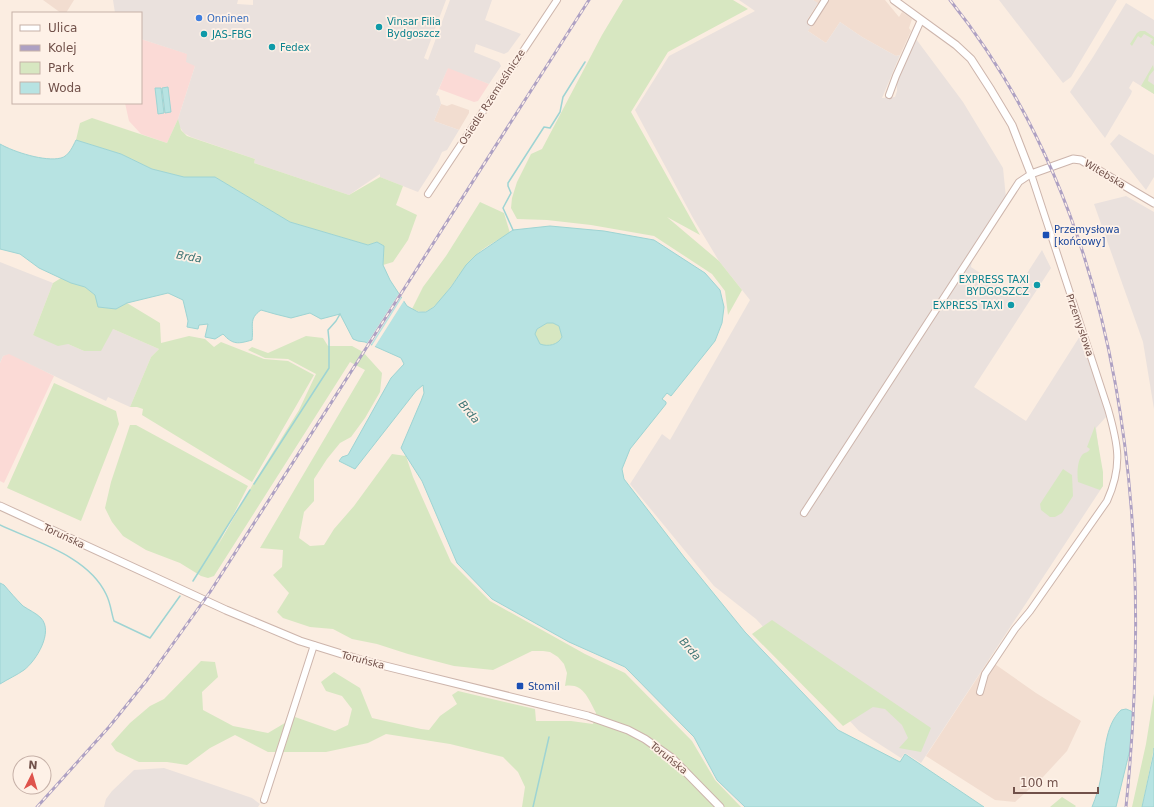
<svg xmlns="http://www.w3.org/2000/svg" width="1154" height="807" viewBox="0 0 1154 807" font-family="'DejaVu Sans',sans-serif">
<rect width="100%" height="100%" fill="#fbede1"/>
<path fill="#f2ddd0" d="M43,0H74L66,13H61Z
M813,0H885L899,17L902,12L912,19L909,28L911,31L900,55L896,56L862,37L840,22L826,43L808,31L807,21L818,4Z
M441,104L447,106L452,104L469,110V113L459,130L434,121Z
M989,660L1036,693L1081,721L1067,751L1043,777L1015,802L995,800L926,756Z"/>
<path fill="#fbdad6" d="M141,39L188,54L195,66L178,119L167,143L141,134L129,121L125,103H141Z
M448,67L489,84L478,101L474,102L439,89Z
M9,353L54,376L4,483L0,481V363L3,356Z"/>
<path fill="#eae1dd" d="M113,0H238L237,4L253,5V0H446L424,58L428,60L450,0H492L485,20L521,34L508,52L504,54L476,44L474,52L499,62L501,66L489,84L448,68L436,95L439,96L441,104L434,121L459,130L447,150L442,152L438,161L418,192L380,177V174L349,195L254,163L255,159L191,137L184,133L179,126L178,119L195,66L186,62L187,54L141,39V13H115Z
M739,0H813L818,3L807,20L813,24L808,31L826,43L840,22L862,37L896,56L900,55L882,98L895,97L897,91V81L916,39L963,102L1003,168L1006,198L974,248L971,267L1013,295L1042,250L1051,268L974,387L1026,421L1080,336L1105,410L1106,417L1096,428L1103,486L921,763L905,753L901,758L859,731L756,619L714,586L630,484L662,434L670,440L750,300L719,261L693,218L635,110L669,56L755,11Z
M999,0H1117L1071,77L1063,83Z
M1126,3L1154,20V94L1133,81L1129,88L1132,91L1131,94L1105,138L1070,92L1093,57Z
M1119,134L1154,155V177L1146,190L1110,144Z
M1126,196L1154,212V409L1143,342L1094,204Z
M0,262L53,283L33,335L68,344L84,351L113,329L159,349L151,357L130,407L108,397L106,401L9,354L3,356L0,363Z
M164,768L252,798L260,804L258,807H104L106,799L112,791L134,770Z"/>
<path fill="#d7e7c1" d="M623,0H733L748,9L668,52L631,112L700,235L667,217L719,261L742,290L728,315L725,291L712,274L654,236L591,225L547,220L517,219L511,208L512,198L517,182L531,154L542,149L602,35Z
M1140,31H1145L1154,37V46L1150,43L1153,39L1144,34L1141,38L1138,36L1132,46L1130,44L1137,33Z
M1153,65L1154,70L1149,76L1148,81L1154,85V94L1141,86Z
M92,118L167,143L178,119L181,130L187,136L255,159L254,163L349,195L380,177L403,186L396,205L417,215L408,240L393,262L383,265L384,246L377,242L368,245L290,222L215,177H184L152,169L121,154L76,140L80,123Z
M480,202L504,213L510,233C498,240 484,247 474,257C461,269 441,306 427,311C422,313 417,311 412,309L423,287L446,256Z
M61,278L85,287L95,295L99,307L116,309L127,303L160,323L161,343L189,336L205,339L214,347L221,342L264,359L288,361L314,375L252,482L142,415L143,409L137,407H130L151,357L159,349L113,329L101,351H84L68,344L58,346L33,335L53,283Z
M547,323H553L559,326L562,337C558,345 548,347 540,345L535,334L537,329Z
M306,336L323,338L328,346H352L363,352L382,373L380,392L365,418L351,437L340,443L327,459L314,479V501L304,512L299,538L310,546L324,545L334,529L354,506L392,454L406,456L413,477L451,562L490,601L585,654L625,673L692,741L715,780L741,807H522L525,787L518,772L503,757L450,744L386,734L368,743L326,752H268L235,735L210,748L187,765L167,762H139L116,751L111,744L130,723L150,706L164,699L201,661L215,662L218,677L202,692L203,710L233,726L268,733L295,717L335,731L348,725L352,709L342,696L326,691L321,682L334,672L360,688L372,718L421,729L429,730L440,716L457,704L452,695L458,691L535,709L536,721H571L593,724L596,713C588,698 583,683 565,686L567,673L564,664L558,657L550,652L543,651H532L493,670L454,666L408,654L377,644L352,639L333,629L310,627L283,618L277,612L289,593L273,575L282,567L283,550L260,548L365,370L350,362L214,576L208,578L201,576L180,563L146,550L123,536L112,522L105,508L111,482L130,425H136L248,486L217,547L253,484L299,410L316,374L288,359L265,358L248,350L252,347L268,353Z
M54,383L116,411L119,424L81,521L7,488Z
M1095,426L1103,472V486L1100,490L1078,482C1077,474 1077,462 1082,455C1085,452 1088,453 1090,449L1087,447Z
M1063,469L1072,475L1073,496L1062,513L1055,517H1050L1041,510L1040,504Z
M772,620L931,728L921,752L899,748L908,738L902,725L885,709L873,707L843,726L752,634Z
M1154,694V748L1142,807H1132L1146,744Z
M1062,797L1076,806L1075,807H1050Z"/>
<path fill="#b7e3e2" stroke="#9ed4d3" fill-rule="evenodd" d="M168,87L171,112L165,113L162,88Z
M155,88H161L164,113L158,114Z
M76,140L121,154L152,169L184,177H215L290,222L368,245L377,242L384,246L383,265L390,280L407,306L418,312H426L434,307L451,287L466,265L476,255L513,230L550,226L604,231L654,240L705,273L720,290L724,307L722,323L715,341L671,396L667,393L662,399L666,402V404L630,449L622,469L624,479L684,557L745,632L838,730L900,762L905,754L984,807H745L717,780L694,737L625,667L569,642L492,599L457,563L422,481L401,448L421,401L424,393L423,385L416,391L355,469L339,461L342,457L348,455L391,378L404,364L401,358L365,342L358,341L353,339L340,314L321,319L310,313L291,318L275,314L261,310C248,319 254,326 252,340C238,344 233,345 223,334L215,339L205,337L208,324L199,325L198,329L187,327L188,321L183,300L168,293L127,303L116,309L98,307L95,295L85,287L71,283L39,268L20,254L0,249V144C14,152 45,162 61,158C69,156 73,146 76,140ZM547,323H553L559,326L562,337C558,345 548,347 540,344L535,334L537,329Z
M0,583L4,585C10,592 16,599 23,606C29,610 36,613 41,618C54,632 36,661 24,670C17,675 8,679 0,684Z
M1126,709L1131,711L1134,715L1132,741L1116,807H1092C1096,797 1099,788 1101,777C1105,756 1104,726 1121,710Z
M1154,748V807H1142L1154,752Z"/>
<path fill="#fbede1" d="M400,292L402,295L370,346L366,345Z
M403,296L405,299L374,348L371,347Z"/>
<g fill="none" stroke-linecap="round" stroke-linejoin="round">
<path stroke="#9ed4d3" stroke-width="1.5" d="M513,230L503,208L511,193L508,186V183L544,127L550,128L560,112L563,97L585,62
M254,484L329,368V340L328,330L336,321L340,314
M0,525C36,542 88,556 106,594C111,604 111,612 114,621L150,638L180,596
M193,581L250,490
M533,807L549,737"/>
<defs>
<path id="minor" d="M811,22L825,0
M889,95L896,76L921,20
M428,194L557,0
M804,513L1019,182L1031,174L1108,409C1118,444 1123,466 1107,501L1030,611L1015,629L985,674L980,692
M264,800L314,645"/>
<path id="tertiary" d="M894,0L956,45L971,59L991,90L1012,125L1031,174L1073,159L1081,160L1154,203
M0,506L226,610L300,641L361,660L588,716L628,730L645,739L672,758L720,807"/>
</defs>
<use href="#minor" stroke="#cdb5ac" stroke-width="8"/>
<use href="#tertiary" stroke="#cdb5ac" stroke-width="9"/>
<use href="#minor" stroke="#fff" stroke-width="6"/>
<use href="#tertiary" stroke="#fff" stroke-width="7"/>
<defs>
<path id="rail" d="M950,0C1128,223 1154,530 1126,807
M37,807L109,727L147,680L210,592L589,0"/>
</defs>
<use href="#rail" stroke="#aea1c3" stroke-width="3"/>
<use href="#rail" stroke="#fef1e7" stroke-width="1.5" stroke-dasharray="4.5" stroke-linecap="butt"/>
</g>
<circle fill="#3f7fe0" stroke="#fef1e7" stroke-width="1.5" cx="199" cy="18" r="4"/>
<g fill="#0f9aa8" stroke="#fef1e7" stroke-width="1.5">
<circle cx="379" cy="27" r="4"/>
<circle cx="204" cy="34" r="4"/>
<circle cx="272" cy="47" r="4"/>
<circle cx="1037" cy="285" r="4"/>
<circle cx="1011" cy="305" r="4"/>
</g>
<g fill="#1a4fb4" stroke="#fef1e7" stroke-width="1.5">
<rect x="1042" y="231" width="8" height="8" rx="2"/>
<rect x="516" y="682" width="8" height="8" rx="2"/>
</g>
<g text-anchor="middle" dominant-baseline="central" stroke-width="3.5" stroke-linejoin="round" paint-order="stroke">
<g font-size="10" fill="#366cbe" stroke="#fef1e7" text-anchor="start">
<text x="207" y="18">Onninen</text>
</g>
<g font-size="10" fill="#0d838f" stroke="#fef1e7" text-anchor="start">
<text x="387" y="21">Vinsar Filia<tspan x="387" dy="12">Bydgoszcz</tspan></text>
<text x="212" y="34">JAS-FBG</text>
<text x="280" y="47">Fedex</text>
<text x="1029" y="279" text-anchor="end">EXPRESS TAXI<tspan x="1029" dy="12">BYDGOSZCZ</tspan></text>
<text x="1003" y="305" text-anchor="end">EXPRESS TAXI</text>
</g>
<g font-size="10" fill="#71514a" stroke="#fef1e7">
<text transform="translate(492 97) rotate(-57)">Osiedle Rzemieślnicze</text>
<text transform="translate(1105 174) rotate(31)">Witebska</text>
<text transform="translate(1080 325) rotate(71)">Przemysłowa</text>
<text transform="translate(64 536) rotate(25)">Toruńska</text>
<text transform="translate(363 660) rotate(15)">Toruńska</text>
<text transform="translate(669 758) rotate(39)">Toruńska</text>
</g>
<g font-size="10" fill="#164399" stroke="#fef1e7" text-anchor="start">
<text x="1054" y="229">Przemysłowa<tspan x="1054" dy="12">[końcowy]</tspan></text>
<text x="528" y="686">Stomil</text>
</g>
<g font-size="11" font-style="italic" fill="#3f7676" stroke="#fef1e7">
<text transform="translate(189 257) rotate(10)">Brda</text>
<text transform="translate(469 412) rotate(50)">Brda</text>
<text transform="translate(690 649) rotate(48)">Brda</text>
</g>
</g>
<rect x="12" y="12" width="130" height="92" fill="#fef1e7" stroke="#c6b1a8"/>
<rect x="20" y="25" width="20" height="6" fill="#ffffff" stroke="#c6b1a8"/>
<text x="48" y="32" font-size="12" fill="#71514a">Ulica</text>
<rect x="20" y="45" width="20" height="6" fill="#aea1c3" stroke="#c6b1a8"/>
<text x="48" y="52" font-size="12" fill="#71514a">Kolej</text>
<rect x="20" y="62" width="20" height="12" fill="#d7e7c1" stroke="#c6b1a8"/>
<text x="48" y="72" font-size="12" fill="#71514a">Park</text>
<rect x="20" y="82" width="20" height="12" fill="#b7e3e2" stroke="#c6b1a8"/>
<text x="48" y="92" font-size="12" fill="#71514a">Woda</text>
<g transform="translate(32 775) rotate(5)"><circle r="19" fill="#fef1e7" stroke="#c6b1a8"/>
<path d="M0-3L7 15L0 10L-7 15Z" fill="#df534c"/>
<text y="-6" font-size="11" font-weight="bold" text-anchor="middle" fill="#71514a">N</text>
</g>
<path d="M1014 787v6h84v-6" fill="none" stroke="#71514a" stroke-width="2"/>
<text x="1020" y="787" font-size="12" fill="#71514a" stroke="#fef1e7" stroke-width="3" paint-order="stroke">100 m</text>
</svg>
